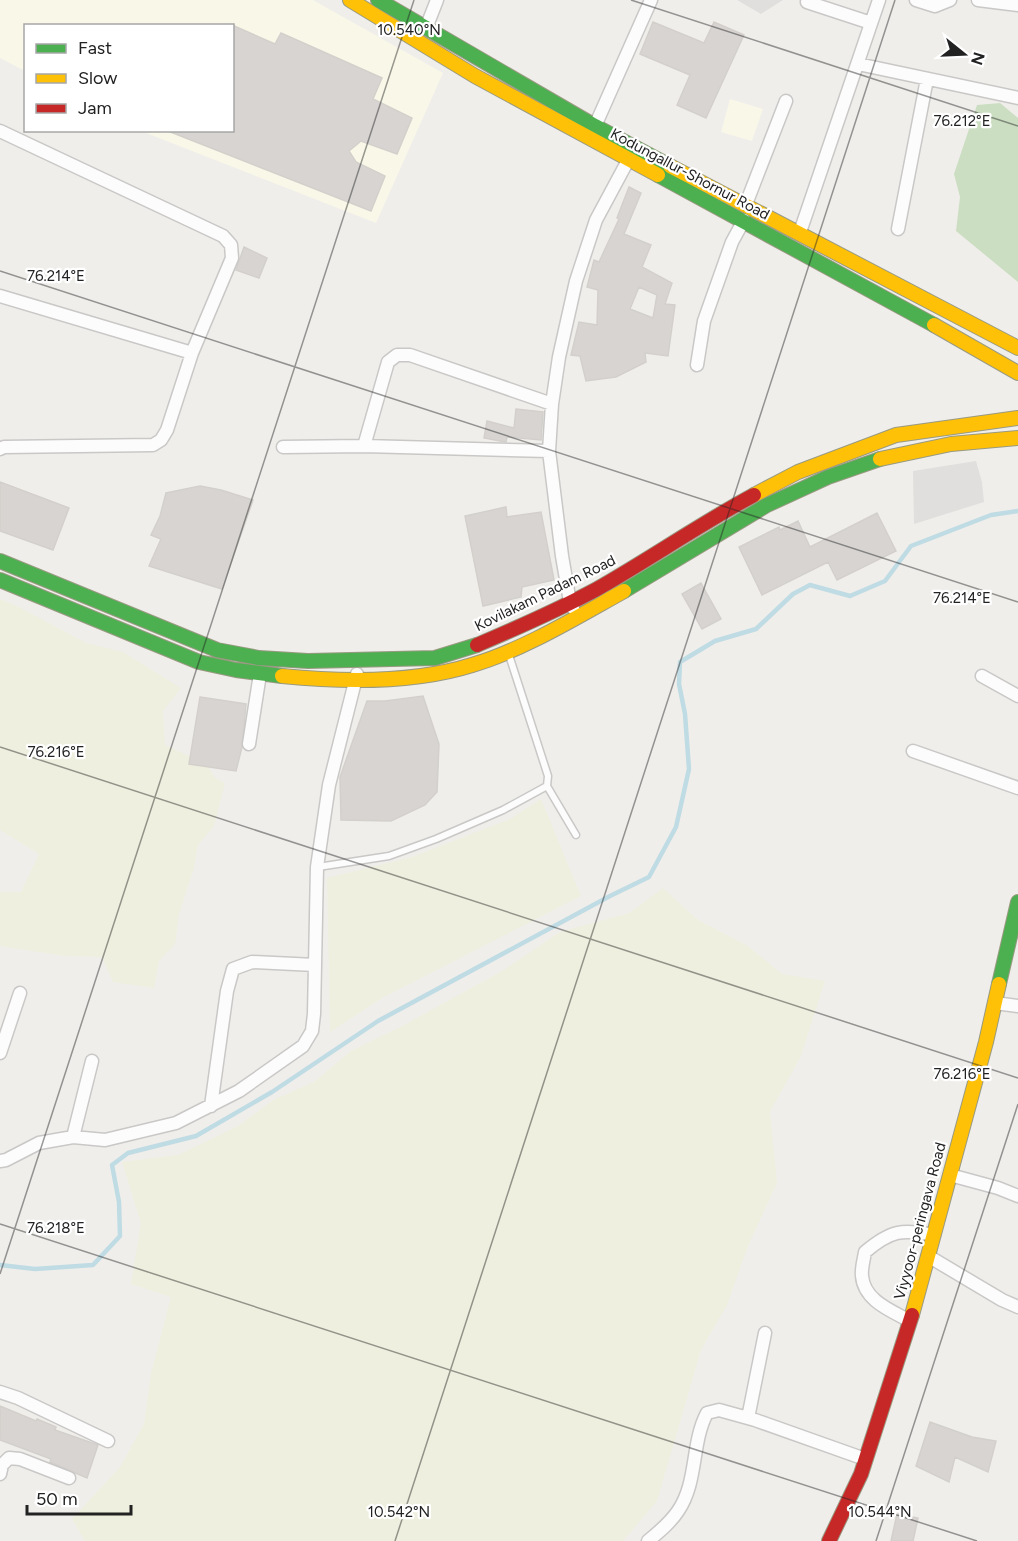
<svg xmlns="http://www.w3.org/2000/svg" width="1018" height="1541" viewBox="0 0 1018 1541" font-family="Figtree,sans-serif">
<rect width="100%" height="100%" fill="#f0eeeb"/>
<path fill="#f8f7e8" d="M0,0H313L443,73L376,223L141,131L232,130V26H26L25,71L0,58Z
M730,99L763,109L752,141L721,132Z"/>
<path fill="#efefdf" d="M0,599L19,607L86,643L123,652L181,688L163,711L165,745L206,764L215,778L225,783L214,826L198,845L194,868L179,914L175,944L159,961L154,988L113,982L102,957L65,956L0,946V892H21L39,854L0,830Z
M541,799L581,896L384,997L330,1032L327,878L412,857L510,819Z
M663,888L698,920L748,946L782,974L825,981L801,1056L770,1112L777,1183L748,1246L727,1305L701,1350L657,1501L623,1541H85L72,1519L120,1467L144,1424L151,1373L171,1297L131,1284L141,1223L122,1162L178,1155L238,1126L275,1099L314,1082L351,1051L402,1026L502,971L560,932L629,913Z"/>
<path fill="#cbdec1" d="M1000,103L1018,118V282L956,231L960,197L954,174L977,105Z"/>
<path fill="#e0dfde" d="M737,0H783L761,14Z
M976,461L982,482L984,502L914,524L913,471Z"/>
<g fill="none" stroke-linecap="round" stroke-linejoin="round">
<path stroke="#bfdbe3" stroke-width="4.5" d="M0,1265L35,1269L93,1265L120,1236L119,1202L112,1165L128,1153L196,1136L272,1092L378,1021L610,896L649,877L676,827L689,769L685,714L679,684L680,662L715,641L756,629L793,594L810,585L850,596L885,581L911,546L991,515L1018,511"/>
</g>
<path fill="#d7d4d2" stroke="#d3d0cc" stroke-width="1.5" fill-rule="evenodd" d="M653,22L704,43L714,22L744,35L706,118L677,105L690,75L640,54Z
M232,25L275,44L281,33L382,78L373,99L412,118L397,154L361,141L349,151L356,162L385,176L371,211L168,131L232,130Z
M629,187L641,193L624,234L651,245L642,267L672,283L665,304L675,305L668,356L645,353L646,362L616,377L586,381L580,356L571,355L579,322L597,325L598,290L587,287L594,260L599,262L619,219L617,218ZM639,287L657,295L653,318L630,309Z
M244,247L267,258L259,278L236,270Z
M516,409L543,412L541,440L507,437L506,442L500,441L484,438L487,421L514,428Z
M0,482L69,508L53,550L0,531Z
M200,486L221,490L253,500L222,589L149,566L161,539L151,535L160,516L166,493Z
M506,507L507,517L541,512L554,580L522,587L521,597L483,606L465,516Z
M877,513L896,551L837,580L828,562L762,595L739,547L779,527L780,530L798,521L810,547Z
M701,583L721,619L702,629L682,594Z
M423,696L439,744L437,792L425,805L391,821L341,820L340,777L367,701H385Z
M200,697L246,704L242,747L236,771L189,764Z
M0,1406L36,1421L37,1419L56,1427L55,1430L98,1445L87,1478L50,1462L51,1459L0,1440Z
M930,1422L972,1437L996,1441L988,1472L955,1457L949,1482L916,1466Z
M897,1514L918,1518L913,1541H891Z"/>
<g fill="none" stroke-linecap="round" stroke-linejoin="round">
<defs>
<path id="lane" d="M547,786L576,835
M318,867L389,856L436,839L503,810L547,786L548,776L508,652"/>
<path id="street" d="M916,0L935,6L950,0
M978,0L1018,5
M807,2L871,23
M426,28L437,0
M858,64L1018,98
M595,126L651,0
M0,131L223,236L231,245L232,258L192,353
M746,204L786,101
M898,229L927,79
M800,232L879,0
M0,296L192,353L167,430L161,440L153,445L4,447L0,449
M697,365L704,321L732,242L744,220
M283,447L364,446
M549,451L364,446L388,362L397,355H410L552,404
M573,608L570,602L562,556L549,451L552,404L559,357L576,281L596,220L632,153
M982,676L1018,696
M249,744L260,674
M913,751L1018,788
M995,1003L1018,1006
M0,1053L20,993
M211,1106L227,991L233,969L252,962L315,965
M73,1137L92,1061
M0,1161L6,1160L39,1143L73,1137L105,1140L176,1123L239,1091L303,1046L312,1031L314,1014L317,867L329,785L357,674
M950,1175L998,1188L1018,1196
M928,1256L1002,1300L1018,1307
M910,1321C892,1311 864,1301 862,1276C861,1269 864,1259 865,1252C891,1230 902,1229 934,1235
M0,1392L18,1398L108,1441
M748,1418L765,1333
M0,1474L2,1465L9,1458L20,1459L69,1478
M648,1541C659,1532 670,1523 678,1511C698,1482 691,1443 707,1413L719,1410L755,1420L865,1459"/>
<path id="fast" d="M378,0L595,126L670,166
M658,175L934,325
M0,561L217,650L259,658L308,661L435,658L477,645
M0,580L199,662L236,670L282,676
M624,591L767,505L828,477L880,459
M999,984L1018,902"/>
<path id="slow" d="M350,0L475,76L658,175
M670,166L1018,348
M934,325L1018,373
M880,459L951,444L1018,438
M754,495L798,472L896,435L1018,418
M282,676C342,682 415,683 472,665C523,650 577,617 624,591
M912,1315L986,1042L999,984"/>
<path id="jam" d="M477,645C517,628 558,610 597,589C650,559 700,524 754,495
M829,1541L861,1474L912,1315"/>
</defs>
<use href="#lane" stroke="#c9c8c7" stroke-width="9"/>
<use href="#street" stroke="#c9c8c7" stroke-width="15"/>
<use href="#fast" stroke="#999a82" stroke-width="16"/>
<use href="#slow" stroke="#999a82" stroke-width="16"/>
<use href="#jam" stroke="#999a82" stroke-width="16"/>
<use href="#lane" stroke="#fdfcfc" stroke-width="6"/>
<use href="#street" stroke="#fdfcfc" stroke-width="12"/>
<use href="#fast" stroke="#4caf50" stroke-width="14"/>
<use href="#slow" stroke="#ffc107" stroke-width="14"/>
<use href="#jam" stroke="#c62828" stroke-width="14"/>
</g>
<path fill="none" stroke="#222" stroke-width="1.5" stroke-opacity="0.45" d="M631,0L1018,126M0,271L1018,602M0,747L1018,1078M0,1224L977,1541M0,1274L414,0M395,1541L895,0M876,1541L1018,1104"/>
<g text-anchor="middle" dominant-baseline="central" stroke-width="4.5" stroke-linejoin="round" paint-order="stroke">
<g font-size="15" fill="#222" stroke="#fff">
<text transform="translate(690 174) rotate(28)">Kodungallur-Shornur Road</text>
<text transform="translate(545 593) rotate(-26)">Kovilakam Padam Road</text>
<text transform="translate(920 1221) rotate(-75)">Viyyoor-peringava Road</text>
</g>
</g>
<g font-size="15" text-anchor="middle" fill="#222" stroke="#fff" stroke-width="4.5" stroke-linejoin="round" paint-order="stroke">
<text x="409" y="35">10.540°N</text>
<text x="962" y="126">76.212°E</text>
<text x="56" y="281">76.214°E</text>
<text x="962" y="603">76.214°E</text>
<text x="56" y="757">76.216°E</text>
<text x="962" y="1079">76.216°E</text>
<text x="56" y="1233">76.218°E</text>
<text x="399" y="1517">10.542°N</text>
<text x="880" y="1517">10.544°N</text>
</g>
<rect x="24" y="24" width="210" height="108" fill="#ffffff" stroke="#a7a7a7" stroke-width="1.5"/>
<rect x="36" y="44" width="30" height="9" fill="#4caf50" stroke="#a7a7a7" stroke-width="1.5"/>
<text x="78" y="54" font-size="18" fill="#222222">Fast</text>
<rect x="36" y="74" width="30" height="9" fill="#ffc107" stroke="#a7a7a7" stroke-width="1.5"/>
<text x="78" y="84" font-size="18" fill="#222222">Slow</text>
<rect x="36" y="104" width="30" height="9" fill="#c62828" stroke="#a7a7a7" stroke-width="1.5"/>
<text x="78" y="114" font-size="18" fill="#222222">Jam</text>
<g transform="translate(964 54) rotate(108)" stroke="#ffffff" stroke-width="4.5" paint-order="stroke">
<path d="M0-4.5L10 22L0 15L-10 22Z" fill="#222222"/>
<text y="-9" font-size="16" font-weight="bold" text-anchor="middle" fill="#222222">N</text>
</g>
<path d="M27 1505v9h104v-9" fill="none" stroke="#222222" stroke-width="3"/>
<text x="36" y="1505" font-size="18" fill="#222222" stroke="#ffffff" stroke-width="4.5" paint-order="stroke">50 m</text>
</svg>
